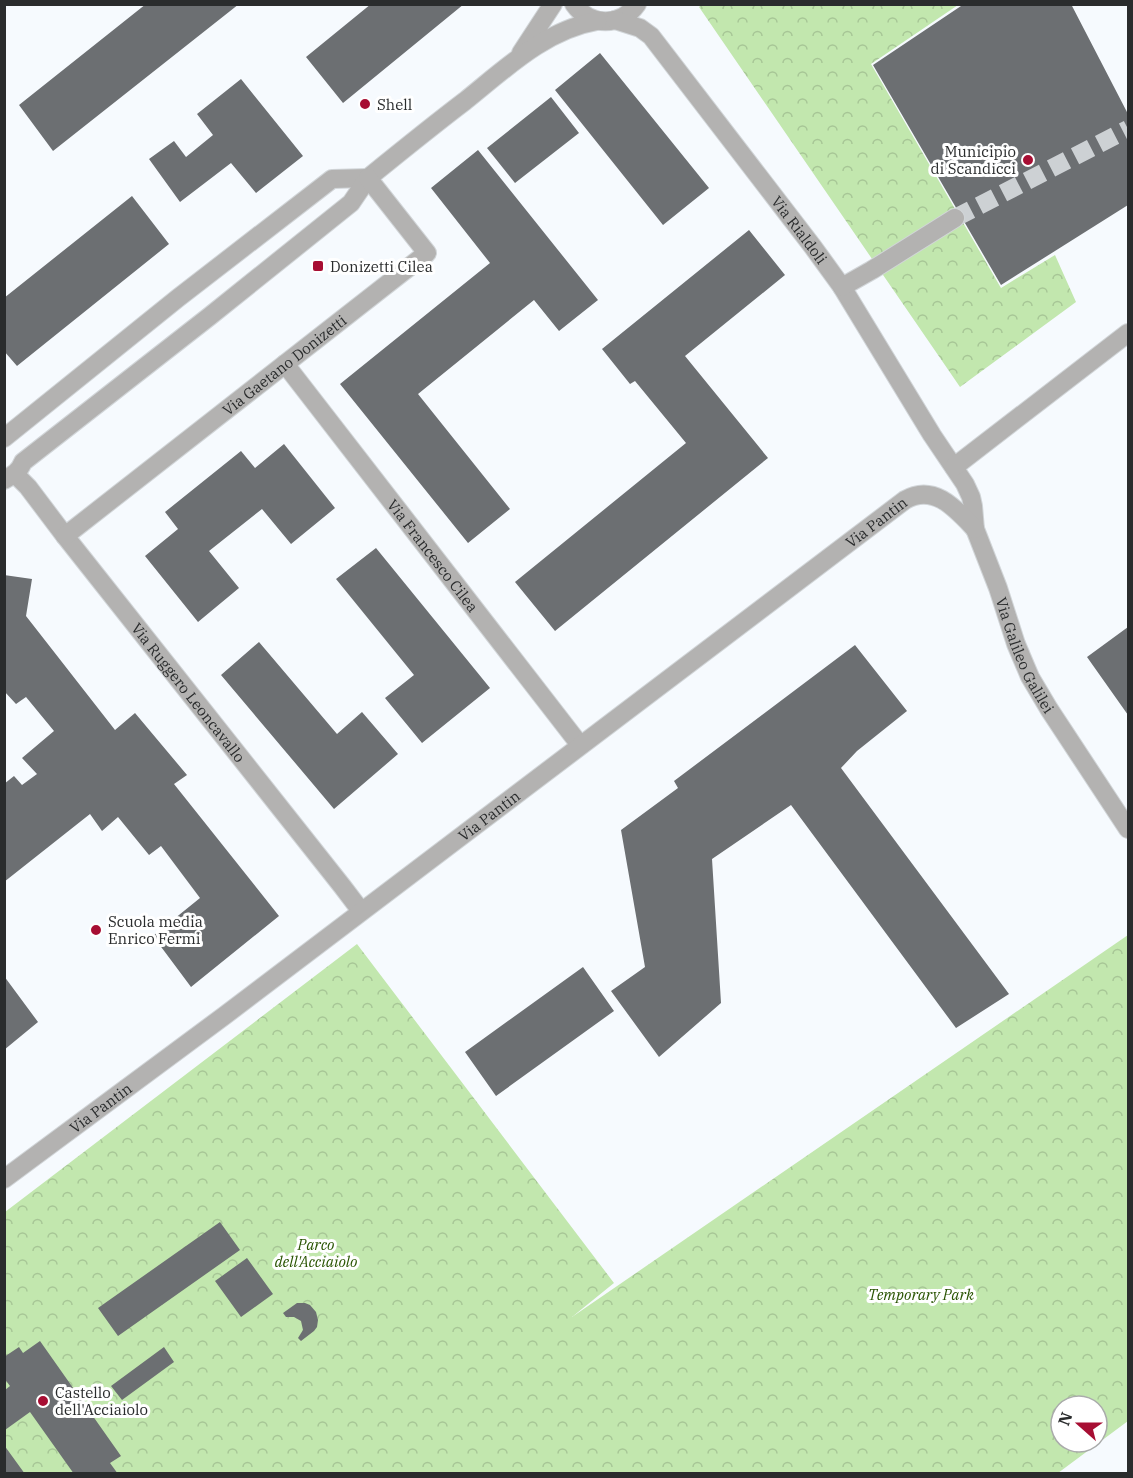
<svg xmlns="http://www.w3.org/2000/svg" width="1133" height="1478" viewBox="0 0 1133 1478" font-family="'IBM Plex Serif',serif">
<defs>
<pattern id="park-crowns" width="20" height="18" patternUnits="userSpaceOnUse" patternTransform="scale(1.5)"><rect width="20" height="18" fill="#c2e7ae"/><path d="M2 6a3 3 0 1 1 6 0M12 15a3 3 0 1 1 6 0" fill="none" stroke="#a7c696"/></pattern>
</defs>
<rect width="100%" height="100%" fill="#f6fafe"/>
<path fill="url(#park-crowns)" fill-rule="evenodd" d="M702,4L958,5L871,64L1001,288L1055,255L1076,302L960,387L699,7Z
M1128,935V1421L1058,1473L5,1474V1212L357,944L614,1283L572,1317ZM1061,1406H1097V1442H1061Z"/>
<path fill="#6c6f72" d="M146,4H239L53,151L19,105Z
M371,4H464L343,103L306,57Z
M964,4H1071L1128,114V205L1001,285L873,65Z
M600,53L709,188L663,225L555,90Z
M241,79L303,156L256,193L231,163L180,202L149,159L174,141L186,157L213,135L197,114Z
M551,97L579,133L515,183L487,148Z
M478,150L598,300L559,331L534,300L418,394L510,509L468,543L340,384L490,263L431,188Z
M132,196L169,244L17,366L4,351V298Z
M749,230L785,275L685,356L768,458L555,631L515,582L686,443L635,381L630,384L602,349Z
M284,444L335,508L291,544L262,509L209,551L239,588L198,622L145,556L178,529L165,512L241,451L255,468Z
M376,548L490,688L422,743L385,698L414,675L336,579Z
M4,575L32,579L26,616L115,730L135,713L187,775L174,784L279,916L191,987L153,936L200,898L161,846L149,855L118,817L102,831L90,814L4,882V784L14,776L22,785L37,774L22,758L54,731L26,697L16,704L4,691Z
M1128,627V715L1087,657Z
M259,642L337,734L362,712L398,754L334,809L221,675Z
M855,645L907,711L857,751L841,768L1009,994L956,1028L791,805L712,859L721,1003L659,1057L611,991L645,967L621,830L678,788L674,781Z
M583,967L614,1011L496,1096L465,1052Z
M4,976L38,1022L4,1050Z
M220,1222L240,1250L118,1336L98,1308Z
M247,1258L273,1294L241,1317L215,1281Z
M297,1303H305L310,1305L316,1312L318,1320L317,1327L314,1331L301,1341L298,1338L303,1330L301,1321L294,1317H286L283,1313Z
M40,1341L121,1456L110,1463L118,1474H74L30,1412L5,1430V1390L10,1386L4,1378V1357L19,1347L23,1353Z
M164,1347L174,1362L122,1400L111,1386Z
M4,1445L25,1474H4Z"/>
<g fill="none" stroke-linecap="round" stroke-linejoin="round">
<path stroke="#cdd1d4" stroke-width="18" stroke-dasharray="18 9" stroke-linecap="butt" d="M955,218L1128,129"/>
<defs>
<g id="minor">
<path d="M574,4C590,27 621,27 637,4"/>
<path id="s1" d="M615,20L640,28L651,36L813,247L842,287L932,435L965,484L971,497L973,506L975,529L998,588L1016,644L1030,677L1049,709L1128,829"/>
<path d="M521,53L553,4"/>
<path d="M842,287L872,270L955,218"/>
<path id="s2" d="M285,364L580,745"/>
<path d="M4,438L178,298L332,179L368,178"/>
<path d="M954,467L1128,333"/>
<path id="s3" d="M15,474L28,487L65,536L342,886L361,911"/>
<path d="M4,480C13,475 19,472 23,462L210,316L351,203L368,178C400,152 432,126 465,101C505,69 545,30 597,21"/>
<path id="s4" d="M65,536L427,253L368,178"/>
<path id="s5" d="M4,1179L224,1016L905,500C934,483 956,509 975,529"/>
</g>
</defs>
<use href="#minor" stroke="#d1d5d8" stroke-width="20"/>
<use href="#minor" stroke="#b3b2b1" stroke-width="18"/>
</g>
<g fill="#a70e33" stroke="#fff" stroke-width="2">
<circle cx="365" cy="104" r="6"/>
<circle cx="1028" cy="160" r="6"/>
<rect x="312" y="260" width="12" height="12" rx="3"/>
<circle cx="96" cy="930" r="6"/>
<circle cx="43" cy="1401" r="6"/>
</g>
<g text-anchor="middle" dominant-baseline="central" stroke-width="6" stroke-linejoin="round" paint-order="stroke">
<g font-size="15" fill="#2a2c2d" stroke="#fff" text-anchor="start">
<text x="377" y="104">Shell</text>
<text x="1016" y="151" text-anchor="end">Municipio<tspan x="1016" dy="17">di Scandicci</tspan></text>
<text x="330" y="266">Donizetti Cilea</text>
<text x="108" y="921">Scuola media<tspan x="108" dy="17">Enrico Fermi</tspan></text>
<text x="55" y="1392">Castello<tspan x="55" dy="17">dell'Acciaiolo</tspan></text>
</g>
<g font-size="15" fill="#2a2c2d" stroke="#fff">
<text stroke="none"><textPath href="#s1" startOffset="284">Via Rialdoli</textPath></text>
<text stroke="none"><textPath href="#s4" startOffset="278">Via Gaetano Donizetti</textPath></text>
<text stroke="none"><textPath href="#s5" startOffset="1092">Via Pantin</textPath></text>
<text stroke="none"><textPath href="#s2" startOffset="242">Via Francesco Cilea</textPath></text>
<text stroke="none"><textPath href="#s1" startOffset="770">Via Galileo Galilei</textPath></text>
<text stroke="none"><textPath href="#s3" startOffset="279">Via Ruggero Leoncavallo</textPath></text>
<text stroke="none"><textPath href="#s5" startOffset="606">Via Pantin</textPath></text>
<text stroke="none"><textPath href="#s5" startOffset="120">Via Pantin</textPath></text>
</g>
<g font-size="15" font-style="italic" fill="#285300" stroke="#fff">
<text x="316" y="1244">Parco<tspan x="316" dy="17">dell'Acciaiolo</tspan></text>
<text x="921" y="1294">Temporary Park</text>
</g>
</g>
<rect width="1133" height="1478" fill="none" stroke="#2a2c2d" stroke-width="12"/>
<g transform="translate(1079 1424) rotate(291)"><circle r="28" fill="#ffffff" stroke="#aaabab" stroke-width="1.5"/>
<path d="M0-4.5L10 22L0 15L-10 22Z" fill="#a70e33"/>
<text y="-9" font-size="16" font-weight="bold" text-anchor="middle" fill="#2a2c2d">N</text>
</g>
</svg>
